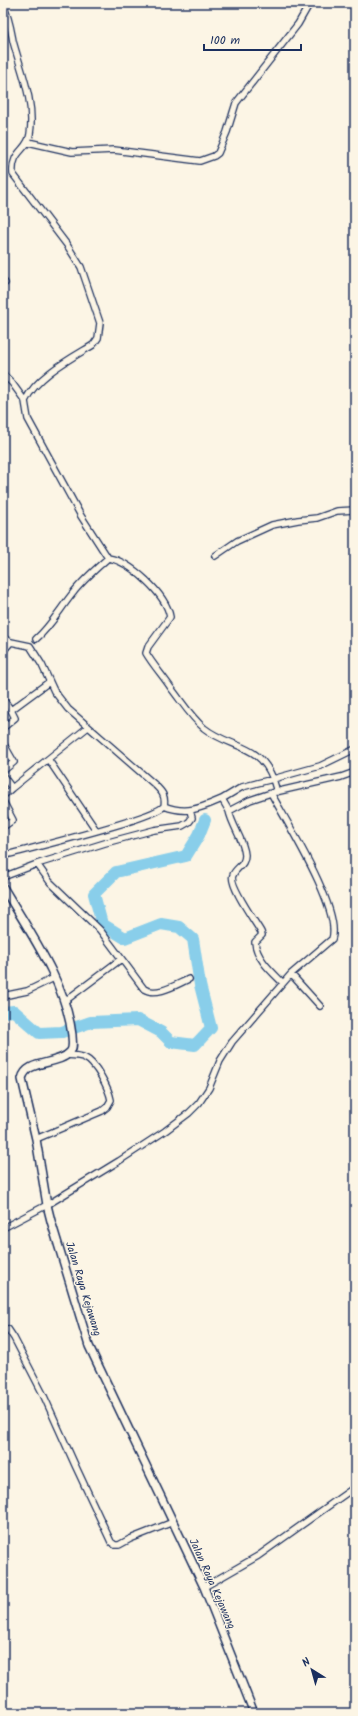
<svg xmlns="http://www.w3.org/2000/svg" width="358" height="1716" viewBox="0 0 358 1716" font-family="Kalam,sans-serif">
<rect width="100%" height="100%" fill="#fcf5e5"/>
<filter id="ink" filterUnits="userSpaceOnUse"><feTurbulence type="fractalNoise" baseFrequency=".025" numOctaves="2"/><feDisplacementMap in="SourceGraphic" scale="8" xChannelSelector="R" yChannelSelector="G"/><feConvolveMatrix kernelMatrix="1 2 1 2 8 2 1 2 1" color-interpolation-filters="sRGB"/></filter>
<g filter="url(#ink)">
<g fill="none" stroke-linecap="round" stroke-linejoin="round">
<path stroke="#89ceea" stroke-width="12" d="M3,1012L14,1011L39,1033L62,1032L91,1022L138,1020L161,1032L171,1042L195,1045L211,1028L200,985L193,939L179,927L161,924L125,938L102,924L94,894L116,872L186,856L199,835L205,820"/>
<defs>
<path id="minor" d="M353,3L355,7
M3,6C9,16 11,30 13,41C21,71 35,102 30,134C28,151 11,150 13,174L67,245L81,267L100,323L98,338L93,345C70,359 37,376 25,401
M28,142L72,152L114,150L200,161L214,156L218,153L227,132L236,103L298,24L310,3
M3,284L5,283
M3,374L12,383L25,401L28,419L81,516L108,558
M215,556L237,541L272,525L298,520L317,518L337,511L355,510
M3,638L11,642L30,646L42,665L54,691L68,709L154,784C161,791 166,795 164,806
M36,639C51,626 60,609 73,593C83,580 96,569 108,558C130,561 166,594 170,617L148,647L146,653C153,665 163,676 171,688C182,702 191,717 204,728C230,749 259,742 273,779L320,766L355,749
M3,651L11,642
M3,699L11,710
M88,727L48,759L96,830
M3,728L15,718L11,710L49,682
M3,743L14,762L3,771
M3,776L12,788L3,796
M12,788L48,759
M222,799L242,787L273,779L277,792
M3,801L13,820L3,827
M229,811C232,826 244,840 245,855C245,866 236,867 233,875C228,884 256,923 261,932L262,935L255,942C256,958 272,972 283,983
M3,856C27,849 154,819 164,806C187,815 201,808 222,799L229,811L250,800L271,793L341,777L355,772
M37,864L50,882L100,930L144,989C157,997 177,984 189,979
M3,877L37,864L105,843L154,830L182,826L189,822L192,818L190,810
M291,974L320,1006
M3,996L27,991L54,978
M65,1001L121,959
M36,1139L102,1111L107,1107L111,1100C109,1089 96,1063 85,1058C79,1055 73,1056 66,1055
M3,1228L47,1205L119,1161L165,1131L189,1113L199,1103L209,1088L220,1061L232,1042L291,974L332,939C342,910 286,821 271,793
M8,1329L14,1338L43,1394L75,1465L111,1542L115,1545H119L130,1539L173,1522
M204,1587L258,1556L355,1487"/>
<path id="tertiary" d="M3,887C29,931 66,983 72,1035C72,1040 74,1048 70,1052C58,1066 26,1059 22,1079L36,1139L47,1205L51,1221L89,1346L204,1587L254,1713"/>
</defs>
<use href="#minor" stroke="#1b2f5e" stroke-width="8"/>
<use href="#tertiary" stroke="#1b2f5e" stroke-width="10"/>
<use href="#minor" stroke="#fcf5e5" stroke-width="5.5"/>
<use href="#tertiary" stroke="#fcf5e5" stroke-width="7"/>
</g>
</g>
<g text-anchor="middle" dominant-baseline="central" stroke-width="3" stroke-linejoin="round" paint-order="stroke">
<g font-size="11" fill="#1b2f5e" stroke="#fcf5e5">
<text transform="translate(83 1289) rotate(73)">Jalan Raya Kejawang</text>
<text transform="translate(212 1584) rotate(66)">Jalan Raya Kejawang</text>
</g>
</g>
<rect width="358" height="1716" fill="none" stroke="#fcf5e5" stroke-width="16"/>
<rect x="8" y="8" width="342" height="1700" fill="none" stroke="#1b2f5e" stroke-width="1.5" filter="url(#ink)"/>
<g transform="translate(312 1670) rotate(323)" stroke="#fcf5e5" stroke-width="3" paint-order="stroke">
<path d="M0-3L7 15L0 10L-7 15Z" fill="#1b2f5e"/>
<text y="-6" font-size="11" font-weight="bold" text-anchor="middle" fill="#1b2f5e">N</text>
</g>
<path d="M204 44v6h97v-6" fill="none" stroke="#1b2f5e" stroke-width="2"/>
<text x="210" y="44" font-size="12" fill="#1b2f5e" stroke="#fcf5e5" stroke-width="3" paint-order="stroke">100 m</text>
</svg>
